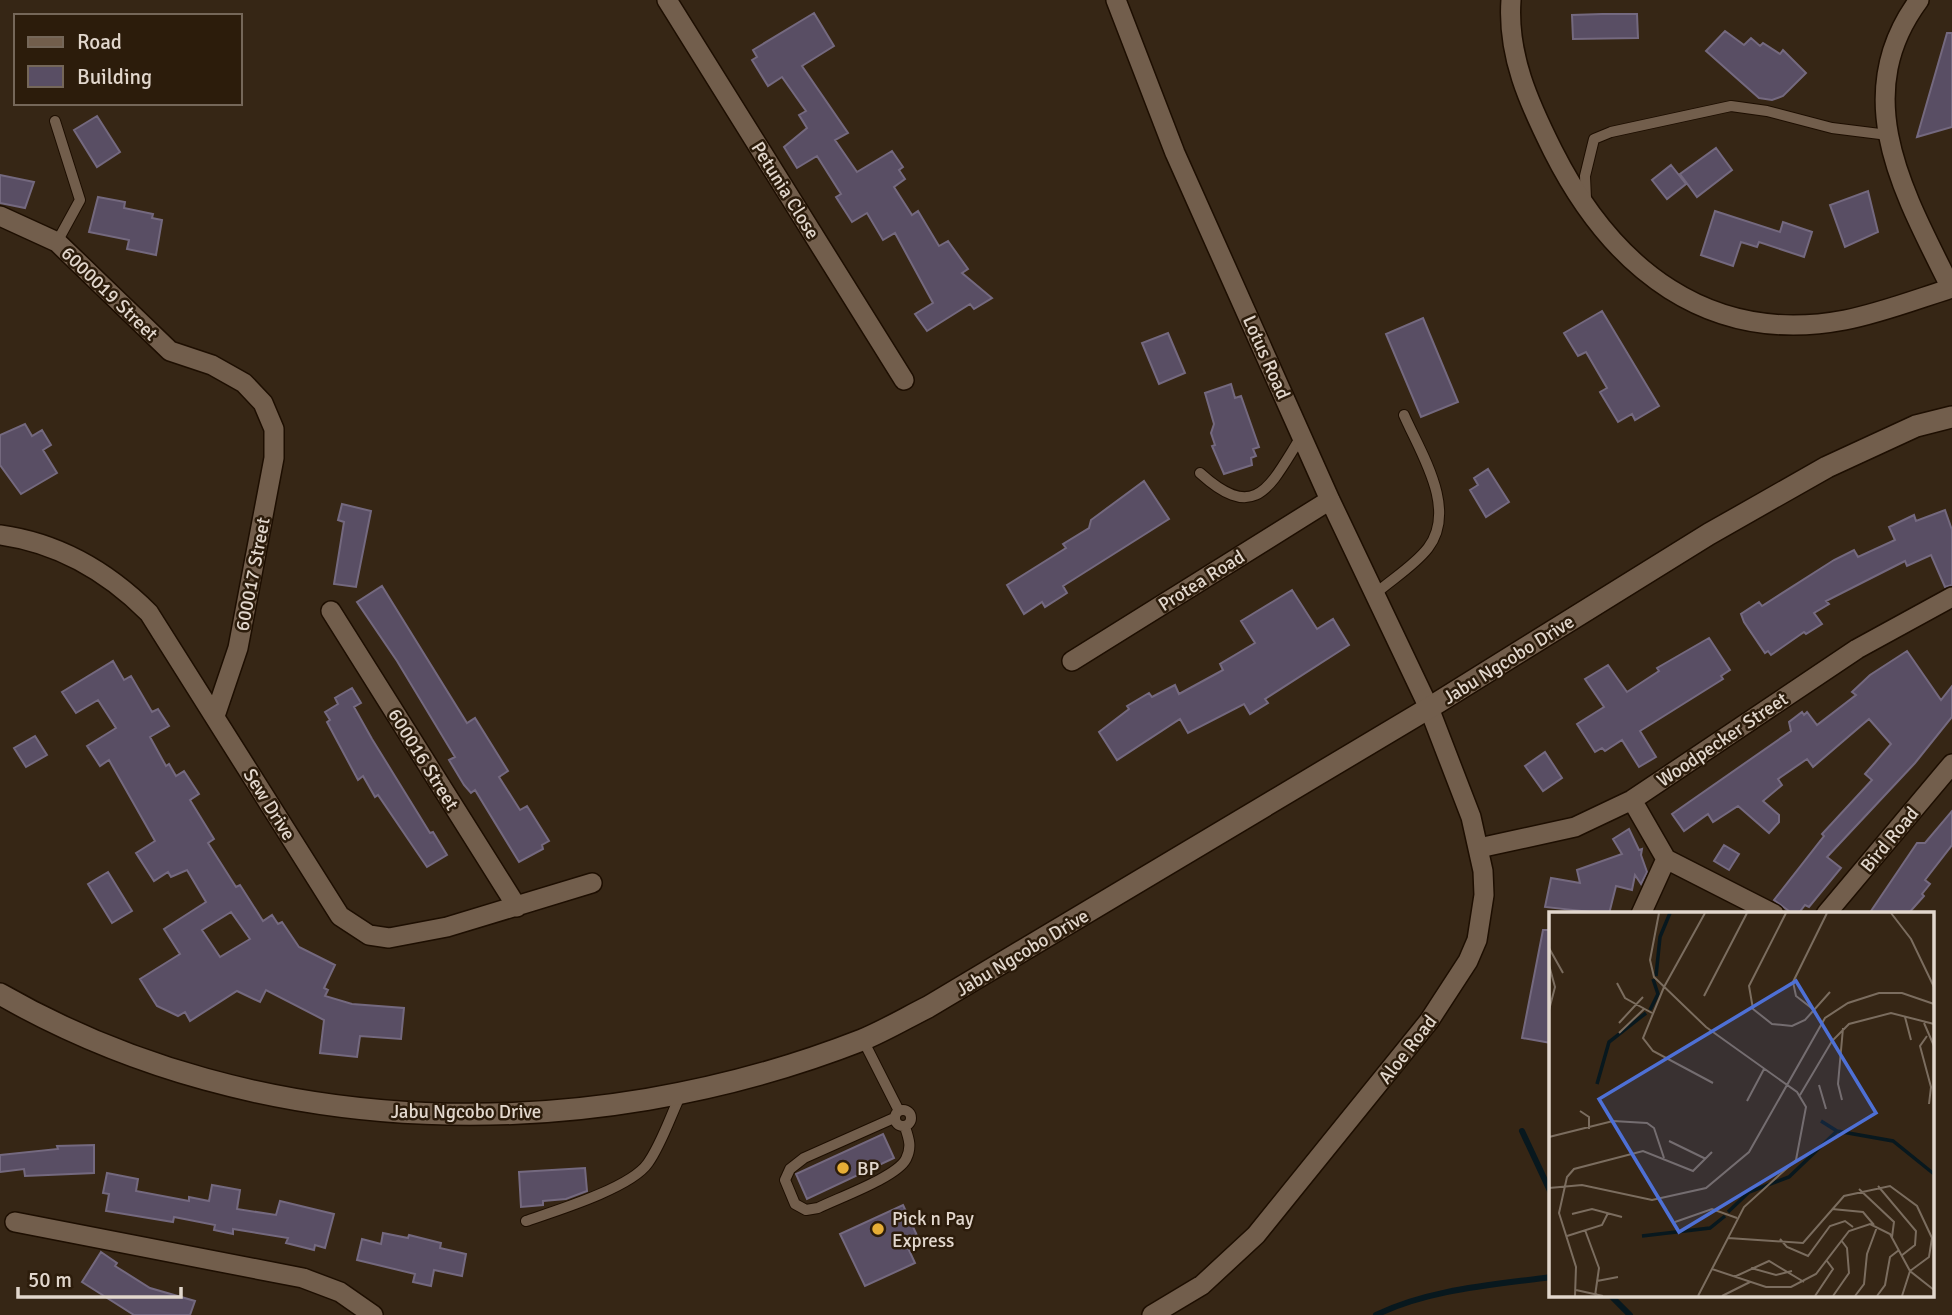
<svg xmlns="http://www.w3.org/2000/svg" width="1952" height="1315" font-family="Signika,sans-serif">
	<rect width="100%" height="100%" fill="#362615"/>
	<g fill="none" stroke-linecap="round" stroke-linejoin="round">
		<path stroke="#08181e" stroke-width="6" d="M 1522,1131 L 1551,1193
			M 1611,1296 L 1630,1315
			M 1376,1315 C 1429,1289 1493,1285 1551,1277"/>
	</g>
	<path fill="#594e64" stroke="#74697f" stroke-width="2" fill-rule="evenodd" d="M 814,13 L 834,46 L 802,66 L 848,133 L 835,140 L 857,172 L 892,151 L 903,167 L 899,170 L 905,179 L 894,187 L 912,215 L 918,211 L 939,246 L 948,241 L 968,269 L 962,273 L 992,298 L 974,309 L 970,304 L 927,331 L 915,314 L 933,303 L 895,233 L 883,240 L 867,213 L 852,222 L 836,197 L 841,194 L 817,156 L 797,168 L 784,147 L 807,128 L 799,115 L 806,111 L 782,77 L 768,86 L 752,60 L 757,57 L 753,50 Z
		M 1602,14 L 1637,14 L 1638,38 L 1573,39 L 1572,15 Z
		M 1725,31 L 1744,45 L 1751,38 L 1760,46 L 1763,43 L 1780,54 L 1783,50 L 1806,73 L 1783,96 L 1772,100 L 1759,98 L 1706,51 Z
		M 1947,33 L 1952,33 L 1952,127 L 1917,137 Z
		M 97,116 L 120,152 L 97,167 L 74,130 Z
		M 1716,148 L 1732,170 L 1697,197 L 1680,174 Z
		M 1671,165 L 1686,184 L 1667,199 L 1652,180 Z
		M 0,175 L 34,182 L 25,208 L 0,203 Z
		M 1868,191 L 1878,232 L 1845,247 L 1830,205 Z
		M 98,197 L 125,202 L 124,208 L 153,214 L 152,218 L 162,220 L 156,255 L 127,249 L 129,240 L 89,232 Z
		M 1715,211 L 1780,232 L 1783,222 L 1812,232 L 1804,257 L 1759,242 L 1757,247 L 1741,242 L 1733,266 L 1701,255 Z
		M 1602,311 L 1659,406 L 1635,420 L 1632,414 L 1618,422 L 1600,392 L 1607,388 L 1586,352 L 1578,356 L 1564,333 Z
		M 1423,318 L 1458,402 L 1421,417 L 1386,334 Z
		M 1168,333 L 1185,373 L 1159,384 L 1142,343 Z
		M 1231,384 L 1235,398 L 1241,396 L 1259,447 L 1253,449 L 1256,456 L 1251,458 L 1252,465 L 1224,474 L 1212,446 L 1215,445 L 1211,433 L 1214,424 L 1205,393 Z
		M 25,424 L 32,436 L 42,430 L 51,445 L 43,450 L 57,473 L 21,494 L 0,465 L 0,435 Z
		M 1488,469 L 1509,502 L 1486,517 L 1470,490 L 1478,485 L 1474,478 Z
		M 1144,481 L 1169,519 L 1063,586 L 1067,593 L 1045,607 L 1042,602 L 1024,614 L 1007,585 L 1066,548 L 1063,544 L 1089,528 L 1091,520 Z
		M 342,504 L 371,511 L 356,587 L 334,584 L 344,522 L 338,520 Z
		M 1945,510 L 1952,530 L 1952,585 L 1945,587 L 1931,555 L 1907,566 L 1905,561 L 1826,601 L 1829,604 L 1814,613 L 1822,624 L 1806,634 L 1804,632 L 1771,655 L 1768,651 L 1765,653 L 1744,622 L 1741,614 L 1759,602 L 1762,606 L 1834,560 L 1854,550 L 1858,557 L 1895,540 L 1889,527 L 1914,515 L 1916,521 Z
		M 382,586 L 467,723 L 475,718 L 508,771 L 499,777 L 520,810 L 527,806 L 549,841 L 542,845 L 543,849 L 519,862 L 475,790 L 471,793 L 464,785 L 449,760 L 455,757 L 397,661 L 357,602 Z
		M 1292,590 L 1317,629 L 1333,619 L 1349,645 L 1265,699 L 1268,703 L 1250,714 L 1244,704 L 1188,733 L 1180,719 L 1117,760 L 1099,732 L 1129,709 L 1127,706 L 1149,693 L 1152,697 L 1175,685 L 1179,694 L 1223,670 L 1220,664 L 1255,643 L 1241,621 Z
		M 1709,638 L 1730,670 L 1721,676 L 1723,679 L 1640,731 L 1656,757 L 1639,767 L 1622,740 L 1605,751 L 1602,748 L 1595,752 L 1577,724 L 1604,707 L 1585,679 L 1608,665 L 1627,692 L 1659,671 L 1657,668 Z
		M 1907,651 L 1941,700 L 1952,686 L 1952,717 L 1915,763 L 1827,857 L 1841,868 L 1809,907 L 1805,905 L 1798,914 L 1793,914 L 1774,900 L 1824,836 L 1822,834 L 1872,780 L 1865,774 L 1891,744 L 1869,719 L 1813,767 L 1807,759 L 1778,779 L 1782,785 L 1763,801 L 1779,815 L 1779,822 L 1769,833 L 1738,806 L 1713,822 L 1708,814 L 1684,831 L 1672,814 L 1791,731 L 1789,722 L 1802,712 L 1804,715 L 1807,712 L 1817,725 L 1856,695 L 1852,692 L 1870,675 Z
		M 113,661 L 124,680 L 131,676 L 152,712 L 158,709 L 169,726 L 150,737 L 166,766 L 169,764 L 176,776 L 184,771 L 199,794 L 190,800 L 214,839 L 208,843 L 236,887 L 240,885 L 263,921 L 272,915 L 278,924 L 282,922 L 299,947 L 335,965 L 324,988 L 328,990 L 325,996 L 352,1004 L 404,1008 L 401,1039 L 360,1036 L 357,1057 L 320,1053 L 324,1020 L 266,990 L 260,1002 L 237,991 L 190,1021 L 185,1012 L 178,1016 L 157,1006 L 140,979 L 180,954 L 164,929 L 206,902 L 187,870 L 171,877 L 168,872 L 154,881 L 136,853 L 155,841 L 109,760 L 100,766 L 87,746 L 116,728 L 98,700 L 76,713 L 62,692 ZM 231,912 L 250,939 L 220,957 L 202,930 Z
		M 352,688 L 361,703 L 354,707 L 372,739 L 430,833 L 433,832 L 447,855 L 427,867 L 378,795 L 375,797 L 363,776 L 358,780 L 327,722 L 330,720 L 325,712 L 338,704 L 335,698 Z
		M 35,736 L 47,755 L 26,767 L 14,748 Z
		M 1545,752 L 1562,778 L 1543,791 L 1525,766 Z
		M 1952,811 L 1952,845 L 1925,880 L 1930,884 L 1922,894 L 1924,896 L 1908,914 L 1869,914 L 1917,843 L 1925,843 Z
		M 1629,829 L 1639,850 L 1642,849 L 1641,855 L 1647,872 L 1641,884 L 1635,875 L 1632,890 L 1616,886 L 1609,914 L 1545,907 L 1551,878 L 1580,883 L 1577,870 L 1622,854 L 1613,839 Z
		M 1724,845 L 1739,854 L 1729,870 L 1714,861 Z
		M 108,872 L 132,911 L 112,923 L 88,884 Z
		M 1543,930 L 1551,930 L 1551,1043 L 1522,1038 Z
		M 883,1134 L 894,1158 L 807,1199 L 796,1174 Z
		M 94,1145 L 94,1173 L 25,1176 L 24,1169 L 0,1172 L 0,1155 L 58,1149 L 57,1146 Z
		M 585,1168 L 587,1191 L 566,1199 L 543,1201 L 543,1205 L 521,1207 L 519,1172 Z
		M 107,1173 L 138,1179 L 136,1191 L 189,1201 L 189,1197 L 209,1201 L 212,1185 L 240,1190 L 237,1209 L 276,1215 L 280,1201 L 334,1214 L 325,1248 L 315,1245 L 314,1250 L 286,1243 L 288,1238 L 233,1229 L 233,1234 L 214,1230 L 215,1225 L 174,1217 L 173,1222 L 106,1211 L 109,1194 L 103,1193 Z
		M 903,1205 L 920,1242 L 908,1248 L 915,1263 L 865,1286 L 840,1234 Z
		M 383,1233 L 408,1238 L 409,1235 L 441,1243 L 440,1248 L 466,1254 L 462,1276 L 434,1270 L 431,1286 L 413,1282 L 415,1274 L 357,1260 L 362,1239 L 381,1244 Z
		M 101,1252 L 117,1263 L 115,1266 L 150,1288 L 195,1301 L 190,1315 L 134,1315 L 82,1282 Z"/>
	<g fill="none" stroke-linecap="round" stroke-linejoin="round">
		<g stroke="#1d0e01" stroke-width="12">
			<path id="service" d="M 55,121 L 80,200 L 57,242
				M 1586,199 L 1585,176 L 1594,139 L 1611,132 L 1731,106 L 1767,111 L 1832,128 L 1888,135
				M 1200,473 C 1256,524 1270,486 1301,437
				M 1375,594 C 1392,579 1414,566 1428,548 C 1458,509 1420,452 1404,415
				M 863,1040 L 899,1111
				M895 1118a8 8 0 1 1 16 0a8 8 0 1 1-16 0Z
				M 894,1118 L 804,1158 L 790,1169 L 785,1180 L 795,1204 L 806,1210 L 818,1208 C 838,1198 897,1177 906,1159 C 912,1147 909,1139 905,1127
				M 526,1221 C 555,1211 631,1188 648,1163 C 662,1143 670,1117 681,1094"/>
		</g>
		<g stroke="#1d0e01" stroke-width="22">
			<path id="minor" d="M 667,0 L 904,380
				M 1116,0 L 1175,153 L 1330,500 L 1429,708 L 1471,817 L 1483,871 L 1484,895 L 1477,940 L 1468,961 L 1429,1021 L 1256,1235 L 1202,1285 L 1152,1315
				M 1511,0 C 1507,55 1529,103 1553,151 C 1612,268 1708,346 1845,320 C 1881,313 1917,299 1952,288
				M 1919,0 C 1847,97 1905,195 1951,288
				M 0,216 L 57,242 L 170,351 L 212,365 L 244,383 L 263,403 L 274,429 L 274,458 L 238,648 L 215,716
				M 0,535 C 58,543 108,572 149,613 L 340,916 L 369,935 L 389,938 L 447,927 L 592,883
				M 331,611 L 517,907
				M 1072,661 L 1330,500
				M 1632,800 L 1666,859 L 1774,914
				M 1479,848 L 1575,827 L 1632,800 L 1857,649 L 1952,597
				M 1641,914 L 1666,859
				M 1826,914 L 1952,764
				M 15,1222 L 303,1278 L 340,1292 L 373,1315"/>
		</g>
		<g stroke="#1d0e01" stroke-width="24">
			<path id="secondary" d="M 0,994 C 260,1143 586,1148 862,1040 C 884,1031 906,1018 928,1007 L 1429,708 L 1709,534 L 1827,467 L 1916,426 L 1952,417"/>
		</g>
		<use href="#service" stroke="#725e4c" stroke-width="10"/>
		<use href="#minor" stroke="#725e4c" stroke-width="19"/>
		<use href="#secondary" stroke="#725e4c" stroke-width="21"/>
	</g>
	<g fill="#e6ad36" stroke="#2c1c0b" stroke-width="2.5">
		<circle cx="843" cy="1168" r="7"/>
		<circle cx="878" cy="1229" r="7"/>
	</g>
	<g text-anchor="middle" stroke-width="5" stroke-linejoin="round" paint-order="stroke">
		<g font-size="19" fill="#e2d7cd" stroke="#2c1c0b">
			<text transform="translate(786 190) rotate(58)" y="7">Petunia Close</text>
			<text transform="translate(110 293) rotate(44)" y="7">6000019 Street</text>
			<text transform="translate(1267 357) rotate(66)" y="7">Lotus Road</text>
			<text transform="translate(252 574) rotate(-79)" y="7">600017 Street</text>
			<text transform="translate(1201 580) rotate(-32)" y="7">Protea Road</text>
			<text transform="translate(1508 659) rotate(-32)" y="7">Jabu Ngcobo Drive</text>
			<text transform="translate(1722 739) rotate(-34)" y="7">Woodpecker Street</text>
			<text transform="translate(424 759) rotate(58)" y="7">600016 Street</text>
			<text transform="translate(270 804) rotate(58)" y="7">Sew Drive</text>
			<text transform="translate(1889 839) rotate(-50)" y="7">Bird Road</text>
			<text transform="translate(1022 952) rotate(-31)" y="7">Jabu Ngcobo Drive</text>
			<text transform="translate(1407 1049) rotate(-52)" y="7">Aloe Road</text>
			<text x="466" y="1118">Jabu Ngcobo Drive</text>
		</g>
		<g font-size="19" fill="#e2d7cd" stroke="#2c1c0b" text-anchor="start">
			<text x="857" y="1175">BP</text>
			<text x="892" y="1225">Pick n Pay<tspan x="892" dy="22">Express</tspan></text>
		</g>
	</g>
	<g transform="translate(1549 912)">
		<rect width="385" height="385" fill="#362615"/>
		<path fill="none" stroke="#08181e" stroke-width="3.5" d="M 107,64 L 111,25 L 121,1M 101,98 L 109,82 L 104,67M 48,172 L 60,130 L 97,101M 272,209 L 288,219 L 344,229 L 385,262M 179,300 L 200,280 L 240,265 L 288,219M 93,324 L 161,316 L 176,304"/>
		<path fill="none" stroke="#7b6d5f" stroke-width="2" d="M 110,1 L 101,48 L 105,65 L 157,115 L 248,180 L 257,195 L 247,248 L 195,295 L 149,384M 156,1 L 115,75 L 94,126 L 104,139 L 164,171M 237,1 L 200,74 L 204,97 L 223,112 L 243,114 L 256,108 L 281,80M 342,1 L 362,27 L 385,75M 0,36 L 14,61M 0,53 L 6,75 L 0,98M 68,71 L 76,86 L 103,101M 155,84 L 198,1M 265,98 L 247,84 L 244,70 L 278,1M 356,105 L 362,128M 70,111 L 94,85M 375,111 L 385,134M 70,121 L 95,97M 378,124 L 371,134 L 382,175 L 380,192M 270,173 L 277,197M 251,183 L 283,129 L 300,112 L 342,101 L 385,112M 293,188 L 289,172 L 294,116M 198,189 L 215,157M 31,199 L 40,205 L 40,217M 0,225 L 64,209 L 98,211 L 105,216 L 115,246M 120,229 L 157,247M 329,274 L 367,319 L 366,333 L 352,344M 0,276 L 33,273 L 103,288 L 157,276 L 200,240 L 276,106 L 299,91 L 330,81 L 353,81 L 385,92M 310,277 L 345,310 L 343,325M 283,297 L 314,300 L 325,313M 23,302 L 43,297 L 73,305M 126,310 L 163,297 L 188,306M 36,318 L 50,356 L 46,384M 18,324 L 53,313 L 59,301M 179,326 L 254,331 L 295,284 L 341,274 L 368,294 L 383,326 L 380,345 L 361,359 L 353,384M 231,327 L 238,335 L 259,344 L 281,314 L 296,309 L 304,315M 202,356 L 227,363 L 243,359M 163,357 L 217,375 L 242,375 L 267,362 L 300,319 L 321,312 L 341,322 L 361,359 L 385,378M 185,365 L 220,349 L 255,370M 48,369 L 69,365M 27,378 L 54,384M 26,384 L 27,355 L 10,301 L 18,265 L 25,257 L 94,239 L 144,259 L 163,240M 173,384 L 201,370M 266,384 L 284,357 L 278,349M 284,384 L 300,361 L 298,336 L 292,328M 306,384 L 315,372 L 318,342 L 328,315M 328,384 L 336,373 L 341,345 L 350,338"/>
		<path fill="#4e70d5" fill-opacity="0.15" stroke="#4e70d5" stroke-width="3.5" d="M 247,69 L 327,201 L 130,320 L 50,187 Z"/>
		<rect width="385" height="385" fill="none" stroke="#e2d7cd" stroke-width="3.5"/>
	</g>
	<rect x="14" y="14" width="228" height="91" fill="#2c1c0b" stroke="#756759" stroke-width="2"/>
	<rect x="28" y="37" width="35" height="10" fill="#725e4c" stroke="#756759" stroke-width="2"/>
	<text x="77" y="49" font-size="21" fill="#e2d7cd">Road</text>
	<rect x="28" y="66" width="35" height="21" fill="#594e64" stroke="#756759" stroke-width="2"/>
	<text x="77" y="84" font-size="21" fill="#e2d7cd">Building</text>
	<path d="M18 1287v10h163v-10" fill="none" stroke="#e2d7cd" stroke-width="3.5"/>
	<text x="28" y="1287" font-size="21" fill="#e2d7cd" stroke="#2c1c0b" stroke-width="5" paint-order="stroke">50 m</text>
</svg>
